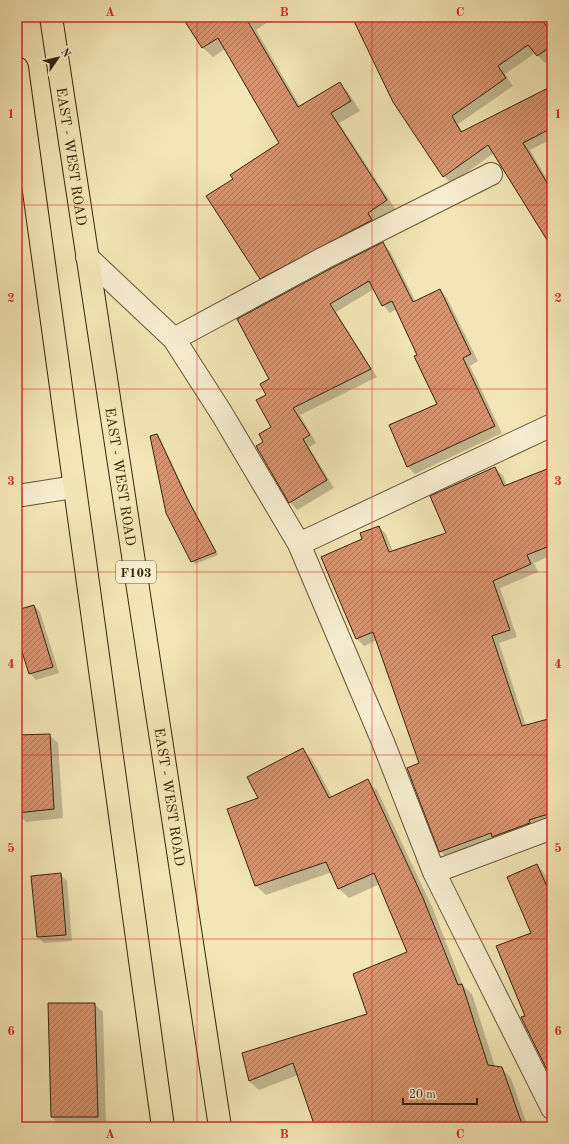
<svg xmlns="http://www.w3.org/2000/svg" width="569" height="1144" font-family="'Old Standard TT',serif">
	<defs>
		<pattern id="building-hatch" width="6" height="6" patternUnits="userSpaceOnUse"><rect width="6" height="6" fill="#d8936f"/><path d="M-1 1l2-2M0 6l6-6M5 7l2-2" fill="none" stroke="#b07859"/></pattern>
	</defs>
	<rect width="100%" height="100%" fill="#f3e5b5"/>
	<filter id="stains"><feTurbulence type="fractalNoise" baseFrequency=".005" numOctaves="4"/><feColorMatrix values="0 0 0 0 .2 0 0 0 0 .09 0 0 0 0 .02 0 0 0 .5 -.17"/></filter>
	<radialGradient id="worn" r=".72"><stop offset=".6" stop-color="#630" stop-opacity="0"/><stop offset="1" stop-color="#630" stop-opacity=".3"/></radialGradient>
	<path fill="#0003" d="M 183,17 L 275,17 L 256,30 L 300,106 L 340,83 L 349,93 L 360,111 L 339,123 L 396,210 L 270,288 L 260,278 L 234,180 L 280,143 L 225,49 L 213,57 L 203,48 Z
		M 353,17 L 541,17 L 552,33 L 552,58 L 545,63 L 535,53 L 505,74 L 513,86 L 458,124 L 463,132 L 552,87 L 552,139 L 530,150 L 552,188 L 552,246 L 494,153 L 451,184 L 444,176 Z
		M 383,244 L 390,251 L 416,302 L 440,290 L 447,298 L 478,361 L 470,366 L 502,433 L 415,474 L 408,467 L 390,426 L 438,404 L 419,355 L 397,309 L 390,313 L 383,305 L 374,289 L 336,312 L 377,377 L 300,415 L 316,443 L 309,447 L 334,488 L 297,510 L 290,502 L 265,442 L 272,427 L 268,395 L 270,380 L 238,320 Z
		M 552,336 L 552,349 L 547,338 Z
		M 552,354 L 552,365 L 548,356 Z
		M 17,364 L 20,375 L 17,376 Z
		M 157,435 L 160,438 L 190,502 L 218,555 L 195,564 L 192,561 Z
		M 495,468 L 503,476 L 507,486 L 547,470 L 552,475 L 552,555 L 534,563 L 538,572 L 500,588 L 517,637 L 499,643 L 526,726 L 552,718 L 552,823 L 448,859 L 440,851 L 420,764 L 377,640 L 364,646 L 357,639 L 363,540 L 379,527 L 386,534 L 393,552 L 448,534 Z
		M 34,606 L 40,612 L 59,673 L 36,680 L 30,673 L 17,632 L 17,611 Z
		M 49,735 L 58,743 L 63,818 L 26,822 L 17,813 L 17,736 Z
		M 302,749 L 312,759 L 332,797 L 367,781 L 377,790 L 433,909 L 463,986 L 472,994 L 495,1067 L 501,1068 L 511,1078 L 528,1127 L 315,1127 L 298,1075 L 259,1090 L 249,1081 L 369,1014 L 408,952 L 380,884 L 349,898 L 339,889 L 332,872 L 266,895 L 256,886 L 260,799 Z
		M 537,865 L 545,874 L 552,889 L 552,1071 L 526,1016 Z
		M 60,874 L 67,881 L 72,941 L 44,943 L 38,937 Z
		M 94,1004 L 103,1012 L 106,1125 L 60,1126 L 52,1117 Z"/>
	<path fill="url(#building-hatch)" stroke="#37240a" d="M 182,17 L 251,17 L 247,20 L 298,107 L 340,82 L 351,101 L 331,113 L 387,200 L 368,213 L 372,220 L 260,279 L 206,196 L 233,179 L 230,175 L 279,143 L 218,38 L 202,48 Z
		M 352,17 L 540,17 L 552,34 L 552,46 L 537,56 L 528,45 L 498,66 L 506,78 L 452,116 L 461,132 L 552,86 L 552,128 L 523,143 L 552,191 L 552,248 L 488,145 L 443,177 L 393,102 Z
		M 383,242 L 413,302 L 440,289 L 471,354 L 463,358 L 495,426 L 407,467 L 389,425 L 437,404 L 414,356 L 417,355 L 392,301 L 382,306 L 369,281 L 330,304 L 371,369 L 293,408 L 310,435 L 303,439 L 327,480 L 289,503 L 256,446 L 263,442 L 259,434 L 271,427 L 256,400 L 266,395 L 260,384 L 269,379 L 237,319 L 330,269 Z
		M 157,434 L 187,498 L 216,552 L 191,562 L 166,513 L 150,436 Z
		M 495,467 L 504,486 L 547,469 L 552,481 L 552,545 L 527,555 L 531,564 L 493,581 L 510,630 L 492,636 L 522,726 L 552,718 L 552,813 L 529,820 L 530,823 L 500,834 L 492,837 L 491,833 L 439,852 L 407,768 L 419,763 L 373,632 L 356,639 L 321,557 L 362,539 L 360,533 L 379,526 L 389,552 L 446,533 L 430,496 Z
		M 34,605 L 53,667 L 29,674 L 17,636 L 17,610 Z
		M 50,734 L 54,809 L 17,813 L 17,735 Z
		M 303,748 L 329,798 L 368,779 L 423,898 L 458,985 L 462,984 L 488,1065 L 502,1067 L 523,1127 L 315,1127 L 293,1063 L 249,1081 L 242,1053 L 367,1014 L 353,974 L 407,952 L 374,873 L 338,889 L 326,862 L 255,886 L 227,809 L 258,798 L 247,777 Z
		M 537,864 L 552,898 L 552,1080 L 521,1017 L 525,1016 L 496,946 L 531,933 L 507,877 Z
		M 61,873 L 66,935 L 37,937 L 31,876 Z
		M 48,1003 L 95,1003 L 98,1117 L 51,1117 Z"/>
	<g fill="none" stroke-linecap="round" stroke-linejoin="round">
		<g stroke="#665435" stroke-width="24">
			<path id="minor" d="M 87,257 L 174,339 L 222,414 L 299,544 L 383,742 L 434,872 L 552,1108
				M 174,339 L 324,258 L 491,174
				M 17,496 L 74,487
				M 299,544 L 552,425
				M 434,872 L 552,828"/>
		</g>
		<g stroke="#37240a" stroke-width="24">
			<g id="primary">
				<path id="s1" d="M 51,17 C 106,387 165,757 220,1127"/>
				<path d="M 17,68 L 163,1127"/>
			</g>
		</g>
		<use href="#minor" stroke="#f7eecf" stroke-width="22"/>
		<use href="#primary" stroke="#f3e5b5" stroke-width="22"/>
	</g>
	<path fill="none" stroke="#d62828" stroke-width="1" stroke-opacity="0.55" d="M 197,17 L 197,1127M 372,17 L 372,1127M 17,205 L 552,205M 17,389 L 552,389M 17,572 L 552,572M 17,755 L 552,755M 17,939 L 552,939"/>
	<g text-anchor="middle" stroke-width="3" stroke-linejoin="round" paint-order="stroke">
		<rect fill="#f7eecf" stroke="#716145" stroke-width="1" x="116" y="561" width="40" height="22" rx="3"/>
		<g font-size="13" font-weight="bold" fill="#37240a">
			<text x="136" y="577">F103</text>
		</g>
		<g font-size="14" fill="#37240a" stroke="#f7eecf">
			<text dy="5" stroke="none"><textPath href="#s1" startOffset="141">EAST - WEST ROAD</textPath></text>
			<text dy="5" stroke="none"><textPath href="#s1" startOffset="465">EAST - WEST ROAD</textPath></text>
			<text dy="5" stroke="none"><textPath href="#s1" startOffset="789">EAST - WEST ROAD</textPath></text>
		</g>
	</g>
	<rect width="569" height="1144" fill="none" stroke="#f3e5b5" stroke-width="44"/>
	<g transform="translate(58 58) rotate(56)" stroke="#f7eecf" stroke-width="3" paint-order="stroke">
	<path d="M0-3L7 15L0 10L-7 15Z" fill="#37240a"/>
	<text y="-6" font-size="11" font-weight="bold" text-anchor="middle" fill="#37240a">N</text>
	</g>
	<path d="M403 1098v6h74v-6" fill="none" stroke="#37240a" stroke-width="2"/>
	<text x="409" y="1098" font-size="12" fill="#37240a" stroke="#f7eecf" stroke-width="3" paint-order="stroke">20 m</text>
	<rect x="22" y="22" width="525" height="1100" fill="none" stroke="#d62828" stroke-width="1.5"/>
	<g font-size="13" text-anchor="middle" font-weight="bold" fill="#d62828">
		<text x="110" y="16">A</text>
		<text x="284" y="16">B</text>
		<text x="460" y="16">C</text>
		<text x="11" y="118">1</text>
		<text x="558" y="118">1</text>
		<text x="11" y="302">2</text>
		<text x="558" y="302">2</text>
		<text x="11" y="485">3</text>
		<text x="558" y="485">3</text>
		<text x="11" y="668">4</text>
		<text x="558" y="668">4</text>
		<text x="11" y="852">5</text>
		<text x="558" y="852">5</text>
		<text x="11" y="1035">6</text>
		<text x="558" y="1035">6</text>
		<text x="110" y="1138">A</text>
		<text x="284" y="1138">B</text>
		<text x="460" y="1138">C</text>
	</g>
	<rect width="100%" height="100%" filter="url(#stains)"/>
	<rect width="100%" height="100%" fill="url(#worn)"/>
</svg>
